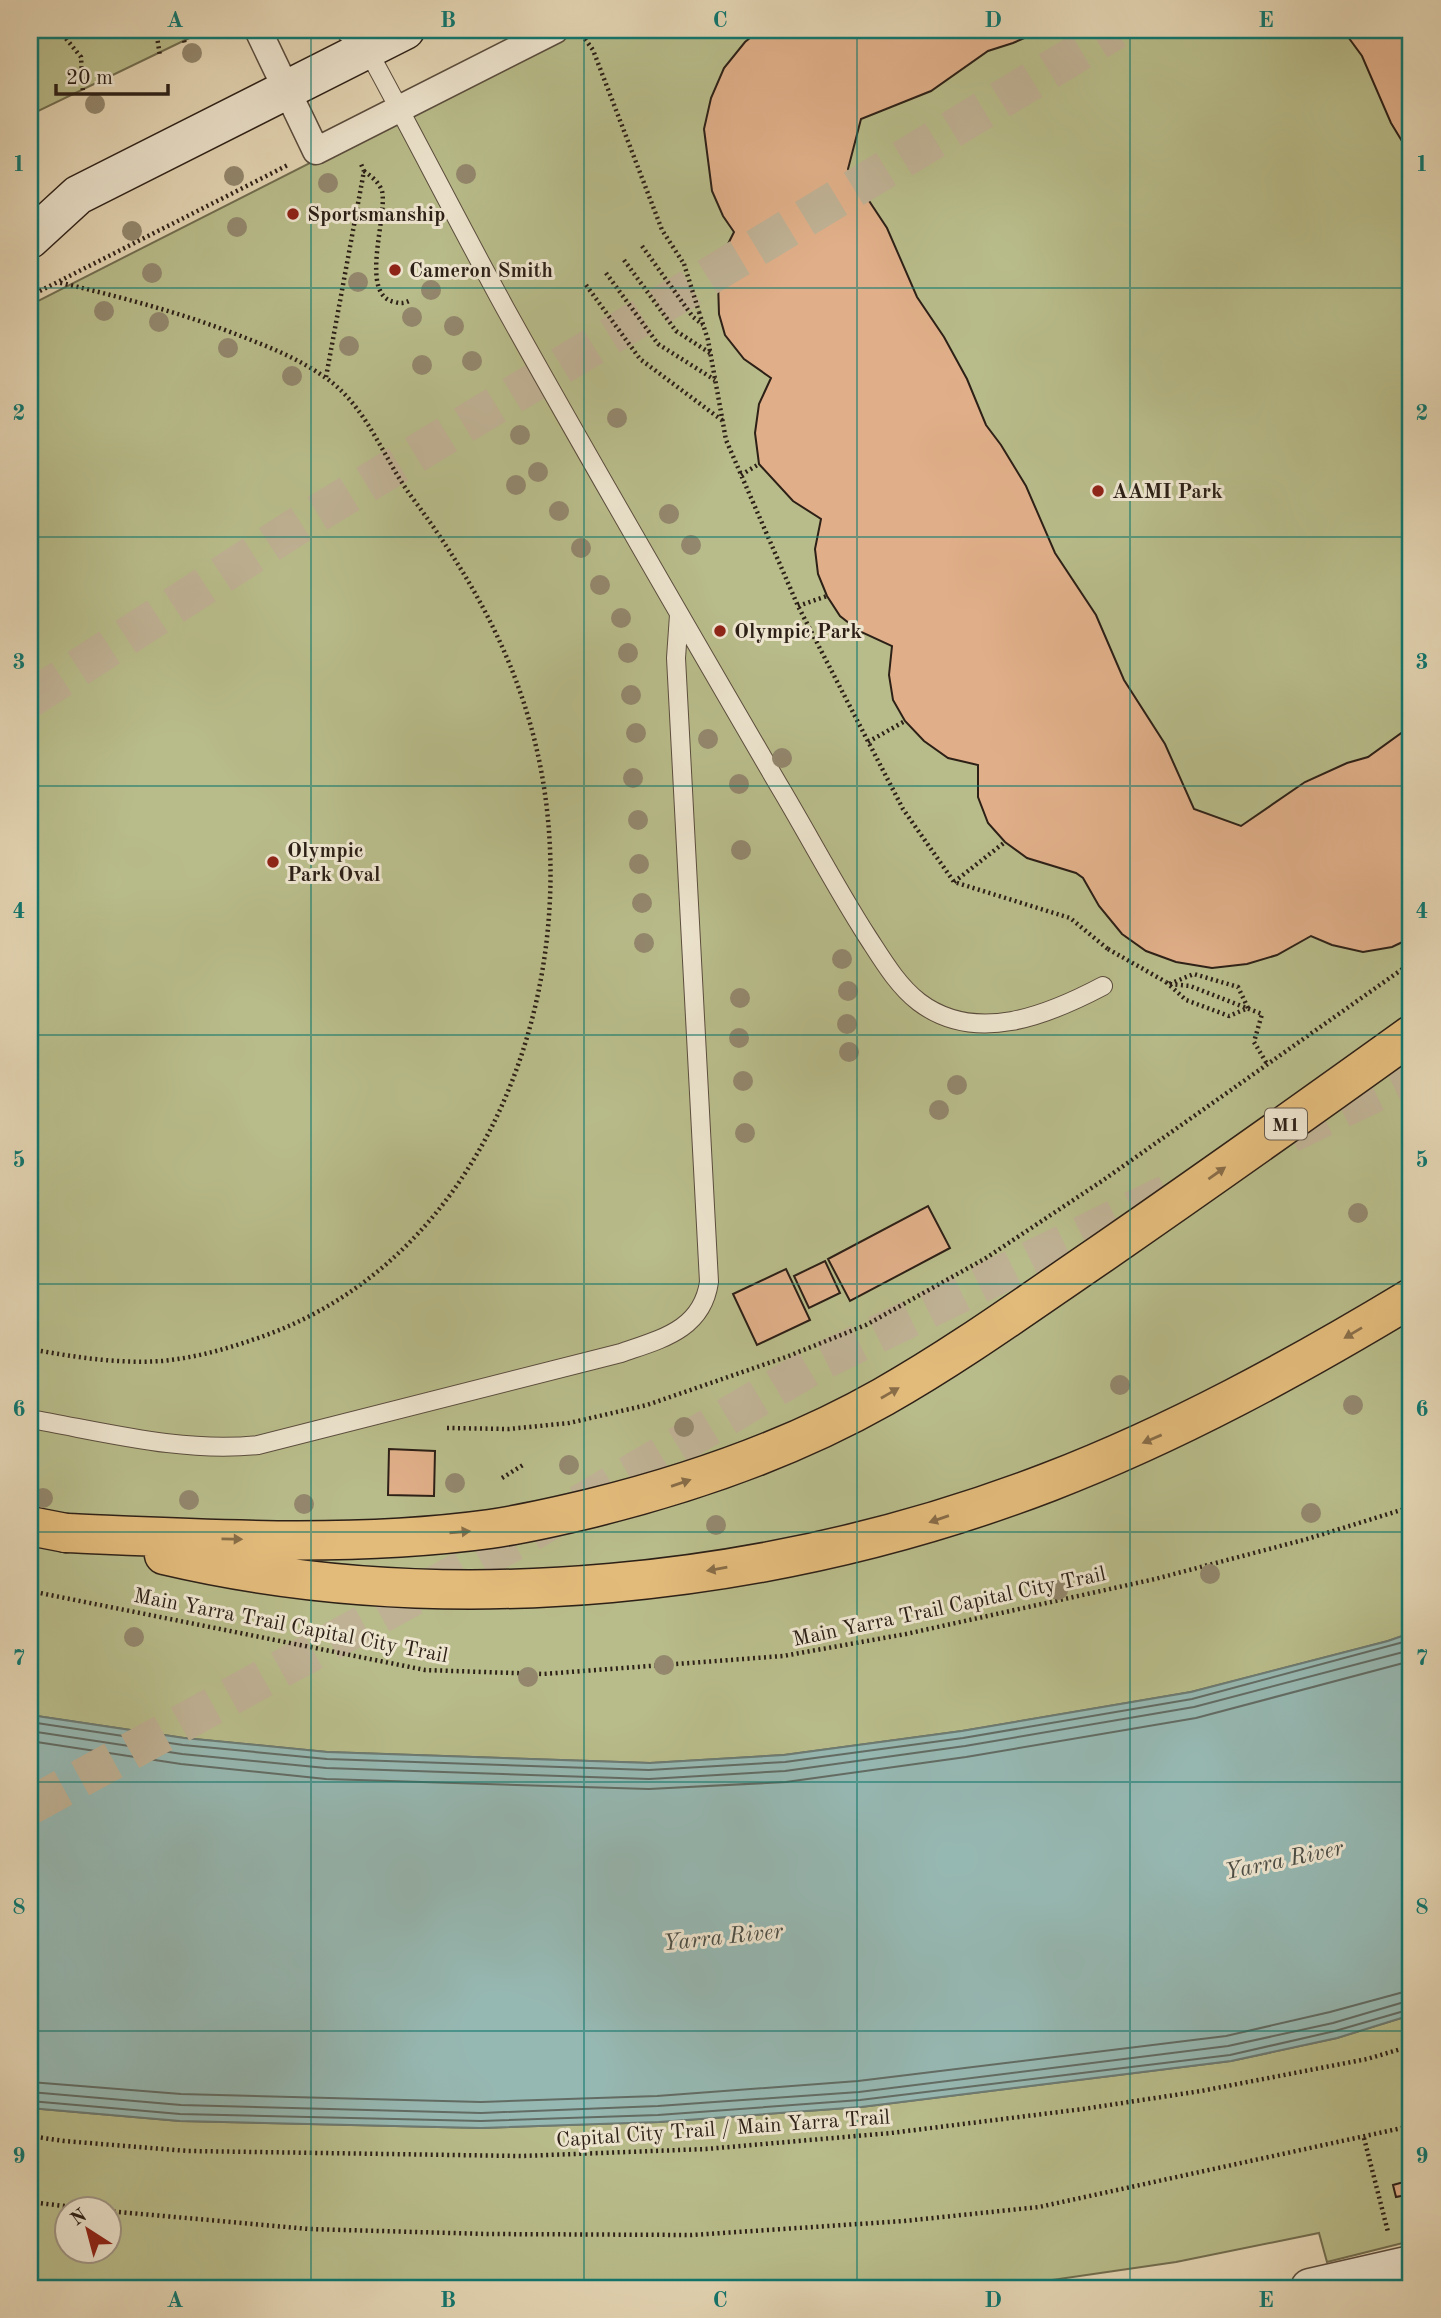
<svg xmlns="http://www.w3.org/2000/svg" width="1441" height="2318" font-family="'Old Standard TT',serif">
	<rect width="100%" height="100%" fill="#e4d5b3"/>
	<filter id="stains"><feTurbulence type="fractalNoise" baseFrequency=".00286" numOctaves="4"/><feColorMatrix values="0 0 0 0 .2 0 0 0 0 .09 0 0 0 0 .02 0 0 0 .5 -.17"/></filter>
	<radialGradient id="worn" r=".72"><stop offset=".6" stop-color="#630" stop-opacity="0"/><stop offset="1" stop-color="#630" stop-opacity=".3"/></radialGradient>
	<path fill="#b8bc8a" stroke="#726e50" stroke-width="2" fill-rule="evenodd" d="M 30,30 L 206,30 L 30,115 Z
		M 572,30 L 1411,30 L 1411,1633 L 1388,1641 L 1191,1692 L 962,1731 L 784,1755 L 650,1763 L 327,1752 L 184,1738 L 30,1715 L 30,305 Z
		M 1411,2015 L 1411,2241 L 1327,2262 L 1319,2233 L 1176,2262 L 997,2288 L 59,2288 L 30,2285 L 30,2108 L 180,2121 L 481,2128 L 659,2122 L 861,2107 L 1231,2061 L 1337,2038 ZM 66,2210 L 108,2210 L 108,2252 L 66,2252 Z"/>
	<path fill="#96b8b2" stroke="#6c7b74" stroke-width="2" d="M 1411,1633 L 1411,2015 L 1337,2038 L 1231,2061 L 861,2107 L 659,2122 L 481,2128 L 180,2121 L 30,2108 L 30,1715 L 184,1738 L 327,1752 L 650,1763 L 784,1755 L 962,1731 L 1191,1692 L 1388,1641 Z"/>
	<g fill="none" stroke-linecap="round" stroke-linejoin="round">
		<path stroke="#626c64" stroke-width="2" d="M 30,1722 L 183,1745 L 327,1759 L 649,1770 L 785,1762 L 963,1738 L 1192,1699 L 1411,1640
			M 30,1731 L 182,1754 L 326,1768 L 649,1779 L 785,1771 L 965,1746 L 1194,1707 L 1411,1650
			M 30,1741 L 181,1764 L 326,1779 L 649,1789 L 786,1782 L 966,1757 L 1196,1718 L 1411,1661
			M 30,2082 L 181,2094 L 481,2102 L 657,2096 L 858,2081 L 1226,2036 L 1330,2012 L 1411,1990
			M 30,2092 L 181,2105 L 481,2113 L 658,2106 L 859,2092 L 1228,2046 L 1333,2023 L 1411,2000
			M 30,2101 L 180,2114 L 481,2121 L 658,2115 L 860,2100 L 1230,2055 L 1335,2031 L 1411,2009"/>
	</g>
	<path fill="#e0af89" stroke="#2d2017" stroke-width="2" d="M 760,30 L 1043,30 L 1013,43 L 988,51 L 931,91 L 861,119 L 848,169 L 887,228 L 917,297 L 944,337 L 967,379 L 986,425 L 1001,445 L 1026,486 L 1055,553 L 1096,615 L 1124,680 L 1165,744 L 1194,809 L 1241,826 L 1305,782 L 1347,763 L 1368,757 L 1411,726 L 1411,938 L 1392,947 L 1363,952 L 1332,945 L 1311,936 L 1277,955 L 1247,964 L 1212,968 L 1176,962 L 1146,951 L 1122,934 L 1099,906 L 1083,878 L 1076,873 L 1027,858 L 1005,842 L 988,823 L 978,797 L 978,765 L 948,758 L 924,741 L 905,721 L 893,700 L 889,675 L 892,646 L 859,631 L 840,616 L 827,596 L 818,574 L 815,549 L 821,519 L 793,501 L 759,464 L 755,433 L 759,404 L 771,378 L 744,359 L 725,335 L 719,314 L 718,282 L 721,258 L 734,232 L 723,216 L 712,191 L 704,129 L 711,98 L 724,68 L 745,42 Z
		M 1343,30 L 1411,30 L 1411,156 L 1391,123 L 1362,56 Z
		M 928,1206 L 950,1248 L 850,1301 L 828,1259 Z
		M 825,1261 L 840,1293 L 809,1308 L 794,1276 Z
		M 786,1269 L 810,1320 L 757,1345 L 733,1294 Z
		M 389,1449 L 435,1451 L 434,1496 L 388,1495 Z
		M 1411,2180 L 1411,2194 L 1396,2197 L 1393,2185 Z"/>
	<g fill="none" stroke-linecap="round" stroke-linejoin="round">
		<path stroke="#bfb194" stroke-width="38" stroke-dasharray="38 19" stroke-linecap="butt" d="M 30,699 L 308,519 L 1116,30
			M 1290,1134 L 1411,1076
			M 30,1806 L 530,1533 L 816,1364 L 1170,1192"/>
		<g stroke="#5b4d3e" stroke-width="20">
			<path id="service" d="M 343,30 L 367,49 C 414,135 458,222 505,308 C 594,468 686,626 778,784 C 808,834 835,886 867,936 C 882,959 897,985 919,1002 C 976,1045 1048,1015 1103,986
				M 30,1419 C 105,1432 182,1453 258,1445 L 621,1353 C 661,1339 702,1330 709,1282 L 676,658 L 679,615"/>
		</g>
		<g stroke="#5b4d3e" stroke-width="29">
			<path id="pedestrian" d="M 258,30 L 316,151 L 555,30"/>
		</g>
		<g stroke="#5b4d3e" stroke-width="41">
			<path id="tertiary" d="M 1310,2288 L 1411,2265"/>
		</g>
		<g stroke="#2d2017" stroke-width="41">
			<path id="secondary" d="M 30,239 L 78,195 L 405,30"/>
		</g>
		<g stroke="#2d2017" stroke-width="41">
			<path id="trunk" d="M 30,1526 L 66,1533"/>
		</g>
		<g stroke="#2d2017" stroke-width="41">
			<path id="motorway" d="M 66,1533 C 207,1539 350,1548 490,1529 C 524,1524 559,1516 592,1508 C 693,1483 793,1448 883,1397 C 959,1354 1029,1303 1101,1254 C 1205,1182 1308,1109 1411,1035
				M 164,1555 C 449,1622 776,1587 1049,1482 C 1176,1433 1295,1368 1411,1298"/>
		</g>
		<path stroke="#2d2017" stroke-width="4.5" stroke-dasharray="2 3.5" stroke-linecap="butt" d="M 59,30 L 81,57 L 83,94
			M 156,30 L 160,56
			M 181,30 L 185,44
			M 210,30 L 211,32
			M 585,39 L 593,50 L 662,230 L 684,264
			M 364,171 C 371,176 379,182 382,191 C 388,216 358,296 395,302 C 402,304 405,303 411,300
			M 642,246 L 693,317 L 703,325
			M 624,260 L 676,331 L 710,353
			M 606,273 L 658,344 L 715,380
			M 586,285 L 640,359 L 723,421
			M 30,296 L 288,165
			M 699,312 L 708,340 L 726,440 L 798,606 L 903,809 L 954,882 L 1070,918 L 1108,949
			M 326,377 L 364,171 L 361,164
			M 741,475 L 759,464
			M 798,606 L 827,596
			M 868,742 L 905,721
			M 954,882 L 1005,842
			M 1166,982 L 1186,1000 L 1229,1016 L 1248,1008 L 1238,987 L 1194,974 L 1169,984
			M 1170,984 L 1190,986 L 1262,1014 L 1254,1042 L 1267,1064
			M 30,1349 C 74,1357 117,1364 162,1361 C 193,1358 223,1350 252,1340 C 480,1266 580,1004 543,781 C 525,673 476,583 411,496 C 382,456 366,404 323,376 C 296,357 264,345 233,333 C 175,311 117,296 57,282
			M 447,1428 L 509,1429 L 569,1423 L 647,1405 L 786,1357 L 866,1325 L 986,1258 L 1102,1181 L 1411,963
			M 502,1478 L 523,1465
			M 30,1591 L 425,1670 L 543,1674 L 783,1656 L 906,1634 L 1155,1579 L 1307,1539 L 1411,1507
			M 30,2136 L 64,2141 L 188,2151 L 521,2156 L 706,2149 L 891,2133 L 1083,2109 L 1201,2091 L 1367,2059 L 1411,2046
			M 1364,2138 L 1388,2232
			M 30,2202 L 99,2210
			M 108,2211 L 309,2229 L 487,2234 L 692,2235 L 904,2221 L 1039,2207 L 1411,2126"/>
		<use href="#service" stroke="#ede4ce" stroke-width="18"/>
		<use href="#pedestrian" stroke="#ede4ce" stroke-width="26"/>
		<use href="#tertiary" stroke="#ede4ce" stroke-width="38"/>
		<use href="#secondary" stroke="#ede4ce" stroke-width="38"/>
		<use href="#trunk" stroke="#e2ba7a" stroke-width="38"/>
		<use href="#motorway" stroke="#e2ba7a" stroke-width="38"/>
		<path stroke="#2d2017" stroke-width="4.5" stroke-dasharray="2 3.5" stroke-linecap="butt" d="M 684,264 L 699,312
			M 1108,949 L 1166,982"/>
	</g>
	<g fill="#93876d">
		<circle cx="192" cy="53" r="10"/>
		<circle cx="95" cy="104" r="10"/>
		<circle cx="466" cy="174" r="10"/>
		<circle cx="234" cy="176" r="10"/>
		<circle cx="328" cy="183" r="10"/>
		<circle cx="237" cy="227" r="10"/>
		<circle cx="132" cy="231" r="10"/>
		<circle cx="152" cy="273" r="10"/>
		<circle cx="358" cy="282" r="10"/>
		<circle cx="431" cy="290" r="10"/>
		<circle cx="104" cy="311" r="10"/>
		<circle cx="412" cy="317" r="10"/>
		<circle cx="159" cy="322" r="10"/>
		<circle cx="454" cy="326" r="10"/>
		<circle cx="349" cy="346" r="10"/>
		<circle cx="228" cy="348" r="10"/>
		<circle cx="472" cy="361" r="10"/>
		<circle cx="422" cy="365" r="10"/>
		<circle cx="292" cy="376" r="10"/>
		<circle cx="617" cy="418" r="10"/>
		<circle cx="520" cy="435" r="10"/>
		<circle cx="538" cy="472" r="10"/>
		<circle cx="516" cy="485" r="10"/>
		<circle cx="559" cy="511" r="10"/>
		<circle cx="669" cy="514" r="10"/>
		<circle cx="691" cy="545" r="10"/>
		<circle cx="581" cy="548" r="10"/>
		<circle cx="600" cy="585" r="10"/>
		<circle cx="621" cy="618" r="10"/>
		<circle cx="628" cy="653" r="10"/>
		<circle cx="631" cy="695" r="10"/>
		<circle cx="636" cy="733" r="10"/>
		<circle cx="708" cy="739" r="10"/>
		<circle cx="782" cy="758" r="10"/>
		<circle cx="633" cy="778" r="10"/>
		<circle cx="739" cy="784" r="10"/>
		<circle cx="638" cy="820" r="10"/>
		<circle cx="741" cy="850" r="10"/>
		<circle cx="639" cy="864" r="10"/>
		<circle cx="642" cy="903" r="10"/>
		<circle cx="644" cy="943" r="10"/>
		<circle cx="842" cy="959" r="10"/>
		<circle cx="848" cy="991" r="10"/>
		<circle cx="740" cy="998" r="10"/>
		<circle cx="847" cy="1024" r="10"/>
		<circle cx="739" cy="1038" r="10"/>
		<circle cx="849" cy="1052" r="10"/>
		<circle cx="743" cy="1081" r="10"/>
		<circle cx="957" cy="1085" r="10"/>
		<circle cx="939" cy="1110" r="10"/>
		<circle cx="745" cy="1133" r="10"/>
		<circle cx="1358" cy="1213" r="10"/>
		<circle cx="1120" cy="1385" r="10"/>
		<circle cx="1353" cy="1405" r="10"/>
		<circle cx="684" cy="1427" r="10"/>
		<circle cx="569" cy="1465" r="10"/>
		<circle cx="455" cy="1483" r="10"/>
		<circle cx="43" cy="1498" r="10"/>
		<circle cx="189" cy="1500" r="10"/>
		<circle cx="304" cy="1504" r="10"/>
		<circle cx="1311" cy="1513" r="10"/>
		<circle cx="716" cy="1525" r="10"/>
		<circle cx="1210" cy="1574" r="10"/>
		<circle cx="1058" cy="1590" r="10"/>
		<circle cx="134" cy="1637" r="10"/>
		<circle cx="664" cy="1665" r="10"/>
		<circle cx="528" cy="1677" r="10"/>
	</g>
	<defs><path id="oneway-solid" d="M-6-.8H1V-3.2L6.5 0L1 3.2V.8H-6Z" transform="scale(1.75)"/></defs>
	<g fill="#886d48">
		<use href="#oneway-solid" transform="translate(1217 1173) rotate(-35)"/>
		<use href="#oneway-solid" transform="translate(1353 1333) rotate(149)"/>
		<use href="#oneway-solid" transform="translate(890 1393) rotate(-30)"/>
		<use href="#oneway-solid" transform="translate(1152 1439) rotate(157)"/>
		<use href="#oneway-solid" transform="translate(681 1483) rotate(-19)"/>
		<use href="#oneway-solid" transform="translate(939 1519) rotate(161)"/>
		<use href="#oneway-solid" transform="translate(460 1532) rotate(-5)"/>
		<use href="#oneway-solid" transform="translate(232 1539) rotate(1)"/>
		<use href="#oneway-solid" transform="translate(717 1569) rotate(170)"/>
	</g>
	<path fill="none" stroke="#0f766e" stroke-width="2" stroke-opacity="0.55" d="M 311,30 L 311,2288M 584,30 L 584,2288M 857,30 L 857,2288M 1130,30 L 1130,2288M 30,288 L 1411,288M 30,537 L 1411,537M 30,786 L 1411,786M 30,1035 L 1411,1035M 30,1284 L 1411,1284M 30,1532 L 1411,1532M 30,1782 L 1411,1782M 30,2031 L 1411,2031"/>
	<g fill="#8f2418" stroke="#ede4ce" stroke-width="2.5">
		<circle cx="293" cy="214" r="7"/>
		<circle cx="395" cy="270" r="7"/>
		<circle cx="1098" cy="491" r="7"/>
		<circle cx="720" cy="631" r="7"/>
		<circle cx="273" cy="862" r="7"/>
	</g>
	<g text-anchor="middle" stroke-width="6" stroke-linejoin="round" paint-order="stroke">
		<rect fill="#ede4ce" stroke="#675b4e" stroke-width="2" x="1265" y="1108.5" width="42" height="31" rx="5"/>
		<g font-size="19" font-weight="bold" fill="#2d2017">
			<text x="1286" y="1131">M1</text>
		</g>
		<g font-size="21" font-weight="bold" fill="#2d2017" stroke="#ede4ce" text-anchor="start">
			<text x="307" y="221">Sportsmanship</text>
			<text x="409" y="277">Cameron Smith</text>
			<text x="1112" y="498">AAMI Park</text>
			<text x="734" y="638">Olympic Park</text>
			<text x="287" y="857">Olympic<tspan x="287" dy="24">Park Oval</tspan></text>
		</g>
		<g font-size="21" fill="#2d2017" stroke="#ede4ce">
			<text transform="translate(949 1606) rotate(-12)" y="7">Main Yarra Trail Capital City Trail</text>
			<text transform="translate(291 1625) rotate(11)" y="7">Main Yarra Trail Capital City Trail</text>
			<text transform="translate(723 2128) rotate(-4)" y="7">Capital City Trail / Main Yarra Trail</text>
		</g>
		<g font-size="23" font-style="italic" fill="#4c4e46" stroke="#ede4ce">
			<text transform="translate(1284 1859) rotate(-12)" y="8">Yarra River</text>
			<text transform="translate(723 1936) rotate(-6)" y="8">Yarra River</text>
		</g>
	</g>
	<rect width="1441" height="2318" fill="none" stroke="#e4d5b3" stroke-width="77"/>
	<g transform="translate(88 2230) rotate(324)"><circle r="33" fill="#ede4ce" stroke="#a09685" stroke-width="2"/>
	<path d="M0-5L12 26L0 18L-12 26Z" fill="#8f2418"/>
	<text y="-10" font-size="19" font-weight="bold" text-anchor="middle" fill="#2d2017">N</text>
	</g>
	<path d="M56 84v10h112v-10" fill="none" stroke="#2d2017" stroke-width="3.5"/>
	<text x="66" y="84" font-size="21" fill="#2d2017" stroke="#ede4ce" stroke-width="5" paint-order="stroke">20 m</text>
	<rect x="38" y="38" width="1364" height="2242" fill="none" stroke="#0f766e" stroke-width="2.5"/>
	<g font-size="23" text-anchor="middle" font-weight="bold" fill="#0f766e">
		<text x="175" y="27">A</text>
		<text x="448" y="27">B</text>
		<text x="720" y="27">C</text>
		<text x="993" y="27">D</text>
		<text x="1266" y="27">E</text>
		<text x="19" y="171">1</text>
		<text x="1422" y="171">1</text>
		<text x="19" y="420">2</text>
		<text x="1422" y="420">2</text>
		<text x="19" y="669">3</text>
		<text x="1422" y="669">3</text>
		<text x="19" y="918">4</text>
		<text x="1422" y="918">4</text>
		<text x="19" y="1167">5</text>
		<text x="1422" y="1167">5</text>
		<text x="19" y="1416">6</text>
		<text x="1422" y="1416">6</text>
		<text x="19" y="1665">7</text>
		<text x="1422" y="1665">7</text>
		<text x="19" y="1914">8</text>
		<text x="1422" y="1914">8</text>
		<text x="19" y="2163">9</text>
		<text x="1422" y="2163">9</text>
		<text x="175" y="2307">A</text>
		<text x="448" y="2307">B</text>
		<text x="720" y="2307">C</text>
		<text x="993" y="2307">D</text>
		<text x="1266" y="2307">E</text>
	</g>
	<rect width="100%" height="100%" filter="url(#stains)"/>
	<rect width="100%" height="100%" fill="url(#worn)"/>
</svg>
